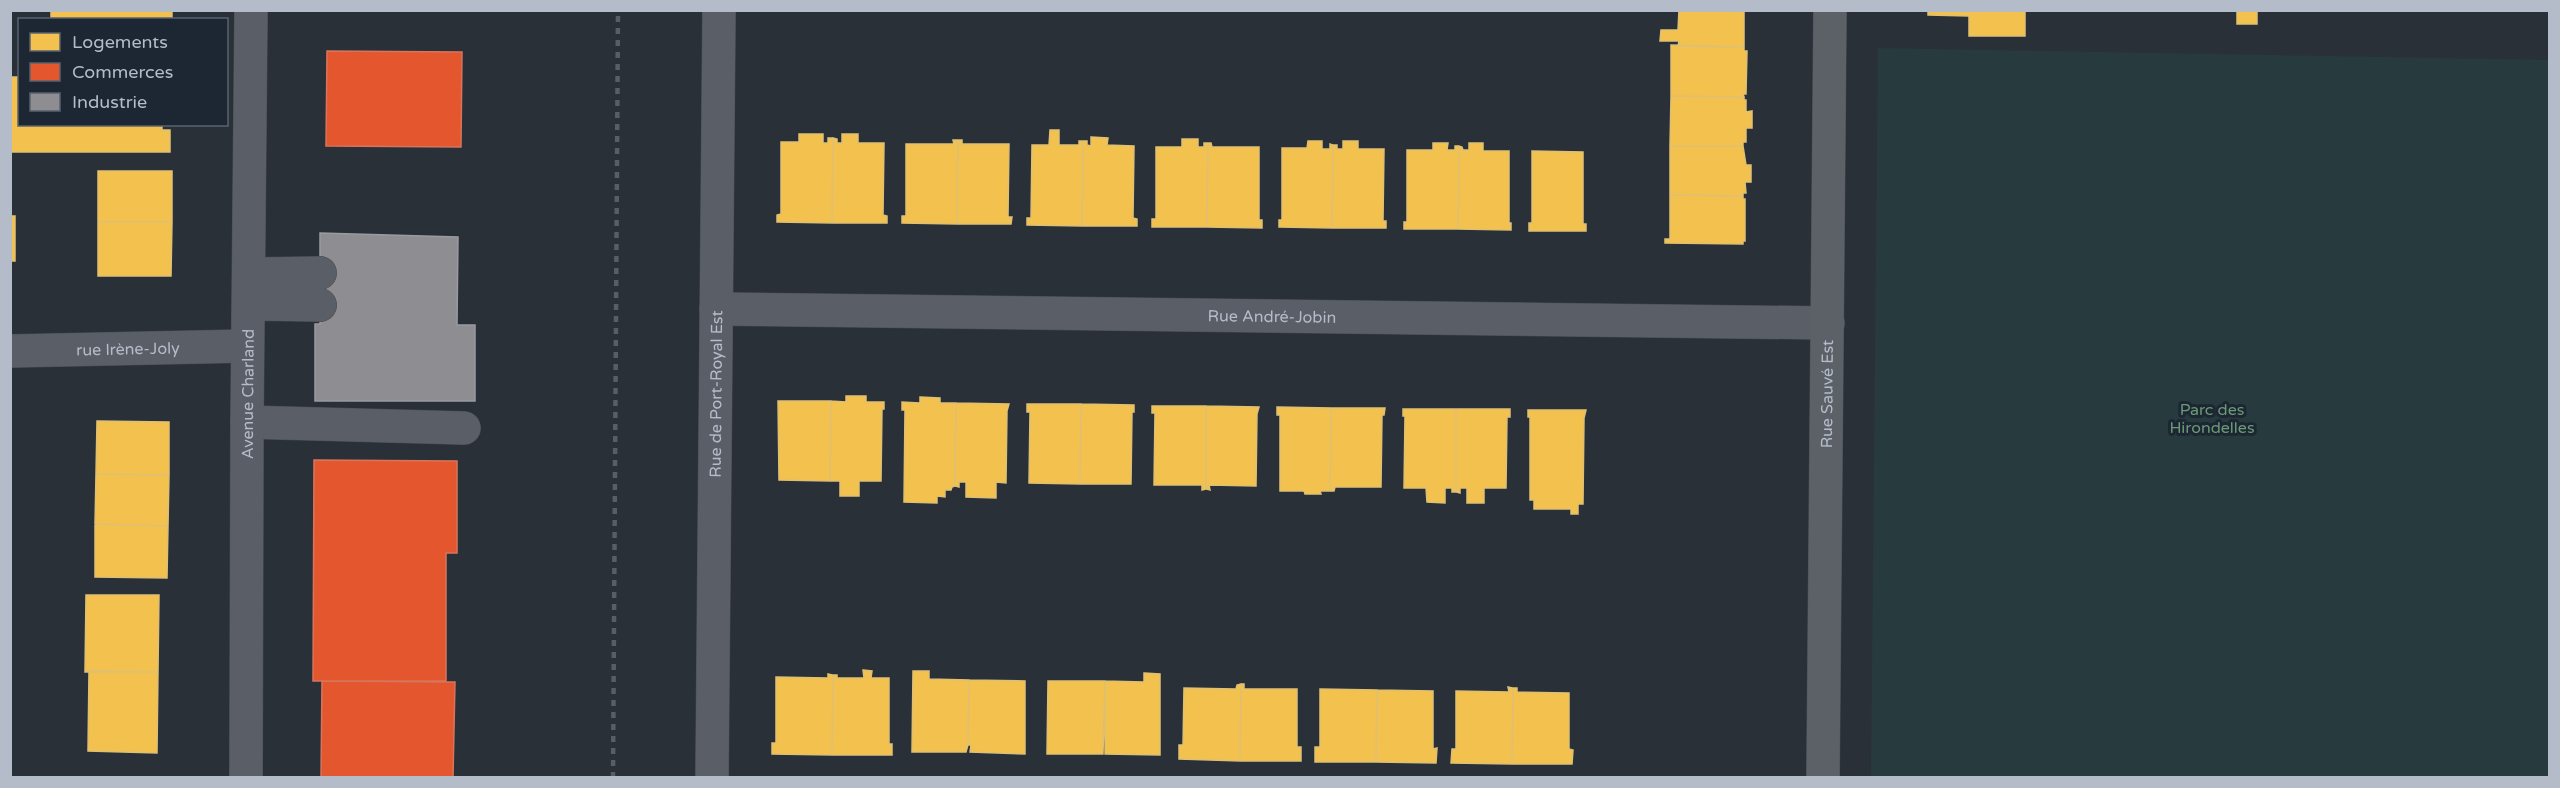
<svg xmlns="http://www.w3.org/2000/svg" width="2560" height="788" font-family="'Varela Round',sans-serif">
	<rect width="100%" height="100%" fill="#2a3038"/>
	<path fill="#273a3e" d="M 1878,48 L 2549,60 L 2549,777 L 1871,777 Z"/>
	<path fill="#f2c14e" stroke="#dfc073" stroke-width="1.5" d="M 51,10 L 172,10 L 172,20 L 51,20 Z
		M 1679,10 L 1744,10 L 1744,47 L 1678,46 L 1679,41 L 1660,41 L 1661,30 L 1678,30 Z
		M 1928,10 L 2025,10 L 2025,36 L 1969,36 L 1969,16 L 1928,15 Z
		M 2237,10 L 2257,10 L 2257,24 L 2237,24 Z
		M 1671,45 L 1744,47 L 1744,51 L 1747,51 L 1746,94 L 1743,94 L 1744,97 L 1671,96 Z
		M 10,77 L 20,77 L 20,124 L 162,124 L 162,130 L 170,130 L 170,152 L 10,152 Z
		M 1671,96 L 1744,97 L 1744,100 L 1746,100 L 1746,112 L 1752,111 L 1752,128 L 1746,128 L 1746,142 L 1743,142 L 1743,146 L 1670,146 Z
		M 1050,130 L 1059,130 L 1059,145 L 1079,145 L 1079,141 L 1083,141 L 1082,226 L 1027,225 L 1027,218 L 1031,218 L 1032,145 L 1049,145 Z
		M 799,134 L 823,134 L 823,143 L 828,143 L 828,138 L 833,138 L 832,223 L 777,222 L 777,215 L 781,214 L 781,142 L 799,142 Z
		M 842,134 L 858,134 L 858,143 L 884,143 L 883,215 L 887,216 L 887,223 L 832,223 L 833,138 L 837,139 L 837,143 L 842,143 Z
		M 1091,137 L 1108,138 L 1107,145 L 1134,146 L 1133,218 L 1137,219 L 1137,226 L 1082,226 L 1083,141 L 1087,141 L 1087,145 L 1091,146 Z
		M 1182,139 L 1198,139 L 1198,147 L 1204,147 L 1204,143 L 1208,143 L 1207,227 L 1152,227 L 1152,219 L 1156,219 L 1156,147 L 1182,147 Z
		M 953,140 L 958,140 L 957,224 L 902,223 L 902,216 L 906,216 L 906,144 L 954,144 Z
		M 958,140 L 962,140 L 962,144 L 1009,144 L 1008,217 L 1012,217 L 1011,224 L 957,224 Z
		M 1308,141 L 1322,141 L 1322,149 L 1330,149 L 1330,144 L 1333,145 L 1332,228 L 1279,227 L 1279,220 L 1282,220 L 1282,148 L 1307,148 Z
		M 1343,141 L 1358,141 L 1358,149 L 1384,149 L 1383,221 L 1386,221 L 1386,228 L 1332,228 L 1333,145 L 1337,145 L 1337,149 L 1343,149 Z
		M 1208,143 L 1211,143 L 1212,147 L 1259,147 L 1259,220 L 1262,220 L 1262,228 L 1207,227 Z
		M 1433,143 L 1448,143 L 1447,150 L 1455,150 L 1455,146 L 1459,146 L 1458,229 L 1404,229 L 1404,222 L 1407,222 L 1407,150 L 1433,150 Z
		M 1469,143 L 1483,143 L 1483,151 L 1509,151 L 1509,223 L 1511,223 L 1511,230 L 1458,229 L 1459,146 L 1462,147 L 1463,150 L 1469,150 Z
		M 1670,146 L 1743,146 L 1746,165 L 1751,165 L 1751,182 L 1745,182 L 1746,193 L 1743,193 L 1743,196 L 1670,195 Z
		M 1532,151 L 1583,152 L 1583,224 L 1586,224 L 1586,231 L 1529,231 L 1529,223 L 1532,223 Z
		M 98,171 L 172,171 L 172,222 L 98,222 Z
		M 1670,195 L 1743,196 L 1743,199 L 1745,199 L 1745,241 L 1743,241 L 1743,244 L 1665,243 L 1665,239 L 1670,239 Z
		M 10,216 L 15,216 L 15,261 L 10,261 Z
		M 98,222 L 172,222 L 171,276 L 98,276 Z
		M 846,396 L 866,396 L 866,402 L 884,402 L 884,409 L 882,409 L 881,481 L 859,481 L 859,496 L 840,496 L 840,481 L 830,481 L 831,401 L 846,402 Z
		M 920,397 L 940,398 L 940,403 L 956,403 L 955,486 L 952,487 L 951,490 L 945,490 L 945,497 L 937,496 L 937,503 L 904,502 L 905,410 L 902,410 L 902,402 L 920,403 Z
		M 778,401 L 831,401 L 830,481 L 779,480 Z
		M 956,403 L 1009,404 L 1007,411 L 1006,483 L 996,482 L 996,498 L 966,497 L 966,482 L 959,482 L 959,487 L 955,486 Z
		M 1027,404 L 1081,404 L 1080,484 L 1029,483 L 1030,412 L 1027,412 Z
		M 1081,404 L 1134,405 L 1134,412 L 1132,412 L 1131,484 L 1080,484 Z
		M 1152,406 L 1206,406 L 1206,489 L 1202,490 L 1202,485 L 1154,485 L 1155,413 L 1152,413 Z
		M 1206,406 L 1259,407 L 1257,414 L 1256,486 L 1209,485 L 1210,490 L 1206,489 Z
		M 1277,407 L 1331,408 L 1330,491 L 1320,491 L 1321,494 L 1305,494 L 1304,491 L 1280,491 L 1280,415 L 1277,415 Z
		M 1331,408 L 1385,408 L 1384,415 L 1382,415 L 1381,487 L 1335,487 L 1334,491 L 1330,491 Z
		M 1403,409 L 1456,409 L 1456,492 L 1452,492 L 1452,488 L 1445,488 L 1445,503 L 1427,502 L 1426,488 L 1404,488 L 1405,416 L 1403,416 Z
		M 1456,409 L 1510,409 L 1510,417 L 1507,417 L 1506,488 L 1484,488 L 1484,503 L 1467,503 L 1467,488 L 1460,488 L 1460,493 L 1456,492 Z
		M 1528,410 L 1586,410 L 1584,418 L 1583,504 L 1578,504 L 1578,514 L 1571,514 L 1571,509 L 1534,509 L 1534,500 L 1530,500 L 1530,417 L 1528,417 Z
		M 97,421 L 169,422 L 169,475 L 96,474 Z
		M 96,474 L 169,475 L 168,526 L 95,524 Z
		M 95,524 L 168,526 L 167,578 L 95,577 Z
		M 86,595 L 159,595 L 158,672 L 85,672 Z
		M 863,670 L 872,671 L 871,678 L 889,678 L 889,744 L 892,744 L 892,755 L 832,755 L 833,675 L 837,675 L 837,678 L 864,678 Z
		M 89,671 L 158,672 L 157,753 L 88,751 Z
		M 913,671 L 929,671 L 929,679 L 969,680 L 968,745 L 966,752 L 912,752 Z
		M 1144,673 L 1160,674 L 1160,755 L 1105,754 L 1105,681 L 1144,682 Z
		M 828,674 L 833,675 L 832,755 L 772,754 L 772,743 L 776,743 L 776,677 L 828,678 Z
		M 969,680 L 1025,681 L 1025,754 L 970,752 L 971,745 L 968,745 Z
		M 1048,681 L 1105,681 L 1103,754 L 1047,754 Z
		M 1241,684 L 1244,684 L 1244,689 L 1297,689 L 1297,747 L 1301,747 L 1301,761 L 1240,761 Z
		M 1241,684 L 1240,761 L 1179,759 L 1179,745 L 1183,745 L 1184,688 L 1236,689 L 1237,685 Z
		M 1508,687 L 1513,688 L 1512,764 L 1451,763 L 1452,749 L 1456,749 L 1456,691 L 1509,692 Z
		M 1513,688 L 1517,688 L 1517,692 L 1569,693 L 1569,749 L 1573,750 L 1572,764 L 1512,764 Z
		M 1320,689 L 1377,690 L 1376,762 L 1315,762 L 1315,747 L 1320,747 Z
		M 1377,690 L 1433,691 L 1433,749 L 1437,748 L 1436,763 L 1376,762 Z"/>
	<path fill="#e4572e" stroke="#d6755c" stroke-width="1.5" d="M 327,51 L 462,52 L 461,147 L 326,146 Z
		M 314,460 L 457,461 L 457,553 L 446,553 L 446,681 L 313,681 Z
		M 322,681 L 455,682 L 453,778 L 321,778 Z"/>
	<path fill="#8d8d92" stroke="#999ba2" stroke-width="1.5" d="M 320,233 L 458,237 L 457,325 L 475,325 L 475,401 L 315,401 L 315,324 L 320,324 Z"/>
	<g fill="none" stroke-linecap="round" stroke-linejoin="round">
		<g stroke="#484c53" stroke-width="34">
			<g id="minor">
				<path d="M 249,274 L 320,273"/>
				<path d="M 249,304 L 320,305"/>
				<path id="s1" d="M 716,309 L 1828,323"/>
				<path id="s2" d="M 10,351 L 247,346"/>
				<path d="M 247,422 L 464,428"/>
				<path id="s3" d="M 246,778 L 247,422 L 251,10"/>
				<path id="s4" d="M 712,778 L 719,10"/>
			</g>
		</g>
		<g stroke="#484c55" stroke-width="34">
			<g id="major">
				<path id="s5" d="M 1823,778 L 1830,10"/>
			</g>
		</g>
		<use href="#minor" stroke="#5a5e66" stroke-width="33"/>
		<use href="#major" stroke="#5c6168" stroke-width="33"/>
		<path stroke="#595d64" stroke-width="4.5" stroke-dasharray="6 6" stroke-linecap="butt" d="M 613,778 L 618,10"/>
	</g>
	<g text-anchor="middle" stroke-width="6" stroke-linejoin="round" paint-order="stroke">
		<g font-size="16" fill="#b4bcc9" stroke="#1d2633">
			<text dy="6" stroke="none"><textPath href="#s1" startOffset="556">Rue André-Jobin</textPath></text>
			<text dy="6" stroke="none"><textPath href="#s2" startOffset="118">rue Irène-Joly</textPath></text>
			<text dy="6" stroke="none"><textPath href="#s3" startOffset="384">Avenue Charland</textPath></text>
			<text dy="6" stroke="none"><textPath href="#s4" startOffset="384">Rue de Port-Royal Est</textPath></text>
			<text dy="6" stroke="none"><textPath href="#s5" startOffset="384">Rue Sauvé Est</textPath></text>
		</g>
		<g font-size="16" fill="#6b9a76" stroke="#1d2633">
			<text x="2212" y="415">Parc des<tspan x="2212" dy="18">Hirondelles</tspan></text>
		</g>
	</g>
	<rect width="2560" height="788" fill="none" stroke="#b4bcc9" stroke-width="24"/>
	<rect x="18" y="18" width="210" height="108" fill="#1d2633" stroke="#59626f" stroke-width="1.5"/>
	<rect x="30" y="33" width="30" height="18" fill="#f2c14e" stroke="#59626f" stroke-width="1.5"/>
	<text x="72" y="48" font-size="18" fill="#b4bcc9">Logements</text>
	<rect x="30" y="63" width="30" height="18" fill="#e4572e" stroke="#59626f" stroke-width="1.5"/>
	<text x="72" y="78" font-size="18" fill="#b4bcc9">Commerces</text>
	<rect x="30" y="93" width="30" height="18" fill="#8d8d92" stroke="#59626f" stroke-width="1.5"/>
	<text x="72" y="108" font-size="18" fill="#b4bcc9">Industrie</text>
</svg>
